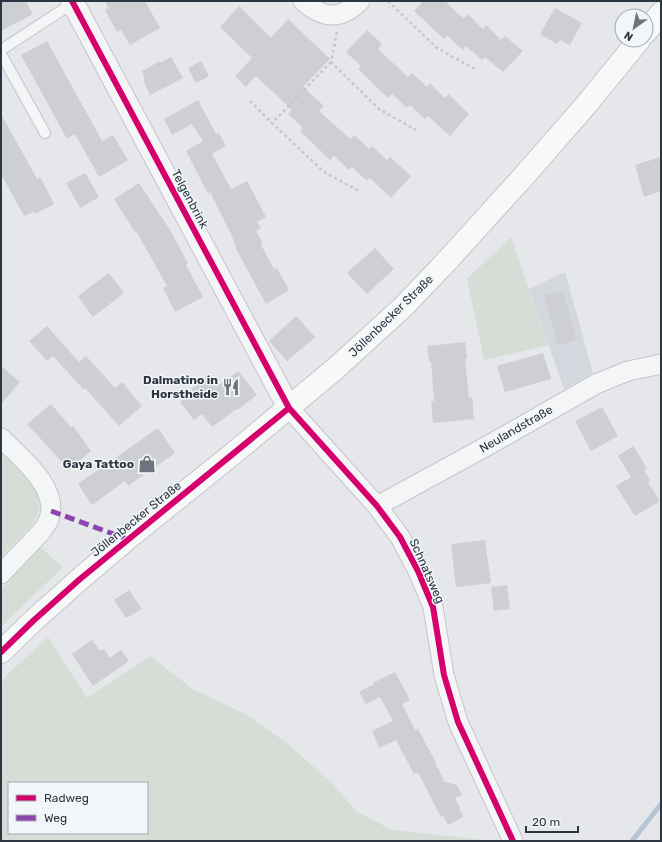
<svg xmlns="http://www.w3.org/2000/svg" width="662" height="842" font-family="Rubik,sans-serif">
	<rect width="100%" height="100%" fill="#e5e7ea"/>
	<path fill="#d4d7dd" d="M 565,272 L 593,373 L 564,389 L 529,289 Z"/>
	<path fill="#d6ddd6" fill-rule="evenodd" d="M 511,237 L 548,345 L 484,360 L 467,279 Z
		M 1,450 L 32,481 L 39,496 L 40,509 L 33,523 L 1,557 Z
		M 41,548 L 63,567 L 1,627 L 1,589 Z
		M 48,637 L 87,698 L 150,656 L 194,690 L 244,713 L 287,743 L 332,783 L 356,811 L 392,830 L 493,841 L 1,841 L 1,682 L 10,672 ZM 9,783 L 147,783 L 147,833 L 9,833 Z"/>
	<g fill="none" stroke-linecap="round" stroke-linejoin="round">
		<path stroke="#b5c5d2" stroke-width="5" d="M 632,841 L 661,804"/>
	</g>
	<path fill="#cdcfd2" d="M 1,1 L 26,1 L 33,14 L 1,31 Z
		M 105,1 L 145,1 L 160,28 L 130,45 L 121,30 L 117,32 L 105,10 L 108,8 Z
		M 423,1 L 445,1 L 464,19 L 468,14 L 483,29 L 486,25 L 501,40 L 505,36 L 523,51 L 503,72 L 485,57 L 482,60 L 466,46 L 463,50 L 448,36 L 444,39 L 414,11 Z
		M 239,6 L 271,38 L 288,19 L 330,59 L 303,87 L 324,106 L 319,111 L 350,139 L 354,135 L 369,149 L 372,146 L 387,160 L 390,157 L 411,176 L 391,198 L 370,178 L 367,181 L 352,167 L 349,170 L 334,156 L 330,160 L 300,131 L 303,128 L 288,114 L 292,110 L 256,76 L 246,87 L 235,76 L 252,58 L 220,27 Z
		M 555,8 L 582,23 L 570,45 L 560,40 L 557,44 L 540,34 Z
		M 367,30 L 382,44 L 378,49 L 408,77 L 412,73 L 427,87 L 430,83 L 445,98 L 449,94 L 469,114 L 450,136 L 428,116 L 425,119 L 410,105 L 407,108 L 392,94 L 388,98 L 358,69 L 361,66 L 346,52 Z
		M 47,41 L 102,141 L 113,135 L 128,160 L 99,177 L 75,134 L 67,139 L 21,55 Z
		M 171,57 L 183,78 L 150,95 L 143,80 L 145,79 L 142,71 L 160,61 L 160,63 Z
		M 201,61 L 209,76 L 196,83 L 188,68 Z
		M 198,100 L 216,134 L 219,133 L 226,146 L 212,154 L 231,189 L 247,181 L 266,217 L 257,222 L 261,228 L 256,231 L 262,241 L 261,245 L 274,269 L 277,268 L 289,290 L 266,304 L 235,247 L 236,246 L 231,234 L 210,192 L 208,194 L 186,151 L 203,141 L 192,124 L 172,135 L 164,119 Z
		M 1,114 L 37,179 L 40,177 L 54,204 L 35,214 L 33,212 L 24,216 L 1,174 Z
		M 661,157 L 661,191 L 644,197 L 635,165 Z
		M 85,173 L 99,197 L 80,208 L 66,183 Z
		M 139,183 L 170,230 L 188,263 L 186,265 L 203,297 L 175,312 L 163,288 L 167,286 L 136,231 L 135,232 L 114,199 Z
		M 375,248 L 394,269 L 367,294 L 347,273 Z
		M 109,273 L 124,293 L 93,317 L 78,296 Z
		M 563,291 L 576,340 L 558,345 L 544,296 Z
		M 296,316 L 315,337 L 287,361 L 269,341 Z
		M 47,326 L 79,362 L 86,356 L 115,388 L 122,382 L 142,406 L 119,426 L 85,388 L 84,390 L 53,356 L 47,361 L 29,341 Z
		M 465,342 L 467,358 L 465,359 L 469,398 L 472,397 L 474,419 L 433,423 L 431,401 L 434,401 L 431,361 L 429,362 L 427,346 Z
		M 543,353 L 551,379 L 505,392 L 497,366 Z
		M 1,366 L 20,382 L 1,404 Z
		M 238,371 L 257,395 L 237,410 L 236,409 L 212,427 L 202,414 L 194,420 L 180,402 L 193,391 L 191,389 L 209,376 L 216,387 Z
		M 51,404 L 71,427 L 73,426 L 91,451 L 68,471 L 62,462 L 27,424 Z
		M 602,407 L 618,436 L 591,451 L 575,421 Z
		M 158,428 L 175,453 L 128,486 L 125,481 L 92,505 L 78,484 Z
		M 633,446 L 647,468 L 644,470 L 650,480 L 648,482 L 660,501 L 635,516 L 616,486 L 631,477 L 618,456 Z
		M 485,540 L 491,583 L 456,587 L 451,544 Z
		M 507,585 L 510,609 L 494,611 L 491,587 Z
		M 129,590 L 142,609 L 126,618 L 114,600 Z
		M 92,640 L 100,651 L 104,649 L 110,658 L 121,650 L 129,661 L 93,686 L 72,654 Z
		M 395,672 L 410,700 L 402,704 L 415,730 L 418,729 L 436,763 L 435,763 L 445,782 L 457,785 L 462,795 L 455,798 L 460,807 L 459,808 L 463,817 L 448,825 L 443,816 L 441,817 L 418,772 L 414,774 L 396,740 L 379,748 L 372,731 L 393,721 L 380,697 L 366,704 L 359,692 L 374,684 L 373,683 Z"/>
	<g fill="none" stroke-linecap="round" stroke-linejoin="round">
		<g stroke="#c3c5c8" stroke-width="12">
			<path id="service" d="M 1,50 L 73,3
				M 1,54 L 45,133"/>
		</g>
		<g stroke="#c3c5c8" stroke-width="21">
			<path id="minor" d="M 303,1 C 323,19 341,20 360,1
				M 289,408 L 377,506 L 400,537 L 418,571 L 433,607 L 444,675 L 458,722 L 513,841
				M 1,438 C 20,457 60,488 49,519 C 47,524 44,528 41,532 L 1,574
				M 377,506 L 487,446 L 596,384 L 628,371 L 661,364"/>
		</g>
		<g stroke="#c3c5c8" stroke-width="24">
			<path id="tertiary" d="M 72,1 L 289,408"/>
		</g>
		<g stroke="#c3c5c8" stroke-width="24">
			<path id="secondary" d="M 646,32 L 661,13
				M 1,652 L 33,621 L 80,579 L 127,539 L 229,457 L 335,369 L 404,306 L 446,262 L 523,177 L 586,105 L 639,40"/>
		</g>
		<path stroke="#c5c8c9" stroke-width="2.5" stroke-dasharray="3 3" stroke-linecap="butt" d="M 388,1 L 437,48 L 475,69
			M 337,32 L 331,62 L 379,109 L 416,130
			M 331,62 L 272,123 L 324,172 L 359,191
			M 250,101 L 272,123"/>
		<use href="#service" stroke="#f4f5f6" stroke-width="10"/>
		<use href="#minor" stroke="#f4f5f6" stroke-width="19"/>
		<use href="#tertiary" stroke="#f4f5f6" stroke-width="22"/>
		<use href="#secondary" stroke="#f7f8f8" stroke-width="22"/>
		<path stroke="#8e44ad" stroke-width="5" stroke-dasharray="10 5" stroke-linecap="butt" d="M 51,511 L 127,539"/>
		<g stroke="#f3f6f8" stroke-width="8">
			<path id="cycleway" d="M 72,1 L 289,408 L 377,506 L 400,537 L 418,571 L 433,607 L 444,675 L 458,722 L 513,841
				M 1,652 L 33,621 L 80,579 L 289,408"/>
		</g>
		<use href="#cycleway" stroke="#d6006c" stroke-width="6"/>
	</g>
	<defs>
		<g id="restaurant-bare" transform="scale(1.38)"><path d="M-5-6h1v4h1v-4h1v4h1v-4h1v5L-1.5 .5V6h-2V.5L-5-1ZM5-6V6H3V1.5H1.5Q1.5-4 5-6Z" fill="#6d747d" stroke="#f3f6f8" stroke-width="2.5" paint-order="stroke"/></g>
		<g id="shop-bare" transform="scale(1.38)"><path d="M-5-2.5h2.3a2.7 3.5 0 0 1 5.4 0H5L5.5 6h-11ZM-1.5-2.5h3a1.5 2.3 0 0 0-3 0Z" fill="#6d747d" stroke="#f3f6f8" stroke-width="2.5" paint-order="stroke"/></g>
	</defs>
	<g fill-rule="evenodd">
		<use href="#restaurant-bare" x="231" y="387"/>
		<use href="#shop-bare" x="147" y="464"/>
	</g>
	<g text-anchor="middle" stroke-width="3" stroke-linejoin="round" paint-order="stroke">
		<g font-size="12" fill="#2c3642" stroke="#f3f6f8">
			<text transform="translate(190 199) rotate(62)" y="4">Telgenbrink</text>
			<text transform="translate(391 316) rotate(-44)" y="4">Jöllenbecker Straße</text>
			<text transform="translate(516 429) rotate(-30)" y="4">Neulandstraße</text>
			<text transform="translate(136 519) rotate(-39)" y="4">Jöllenbecker Straße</text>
			<text transform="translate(427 571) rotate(66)" y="4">Schnatsweg</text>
		</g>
		<g font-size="12" font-weight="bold" fill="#2c3642" stroke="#f3f6f8" text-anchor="end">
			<text x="218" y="384">Dalmatino in<tspan x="218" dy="14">Horstheide</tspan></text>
			<text x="134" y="468">Gaya Tattoo</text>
		</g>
	</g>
	<rect width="662" height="842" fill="none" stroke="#2c3642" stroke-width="4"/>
	<rect x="8" y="782" width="140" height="52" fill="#f3f6f8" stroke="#a3a9af"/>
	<rect x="16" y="795" width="20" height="6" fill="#d6006c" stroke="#a3a9af"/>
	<text x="44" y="802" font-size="12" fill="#2c3642">Radweg</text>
	<rect x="16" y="815" width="20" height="6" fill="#8e44ad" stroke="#a3a9af"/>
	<text x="44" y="822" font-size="12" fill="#2c3642">Weg</text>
	<g transform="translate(634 28) rotate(213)"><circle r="19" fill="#f3f6f8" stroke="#a3a9af"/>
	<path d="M0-3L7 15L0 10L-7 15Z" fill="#6d747d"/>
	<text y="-6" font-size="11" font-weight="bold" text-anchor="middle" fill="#2c3642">N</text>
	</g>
	<path d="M526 826v6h52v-6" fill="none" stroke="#2c3642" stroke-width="2"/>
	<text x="532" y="826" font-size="12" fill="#2c3642" stroke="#f3f6f8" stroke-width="3" paint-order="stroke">20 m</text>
</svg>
